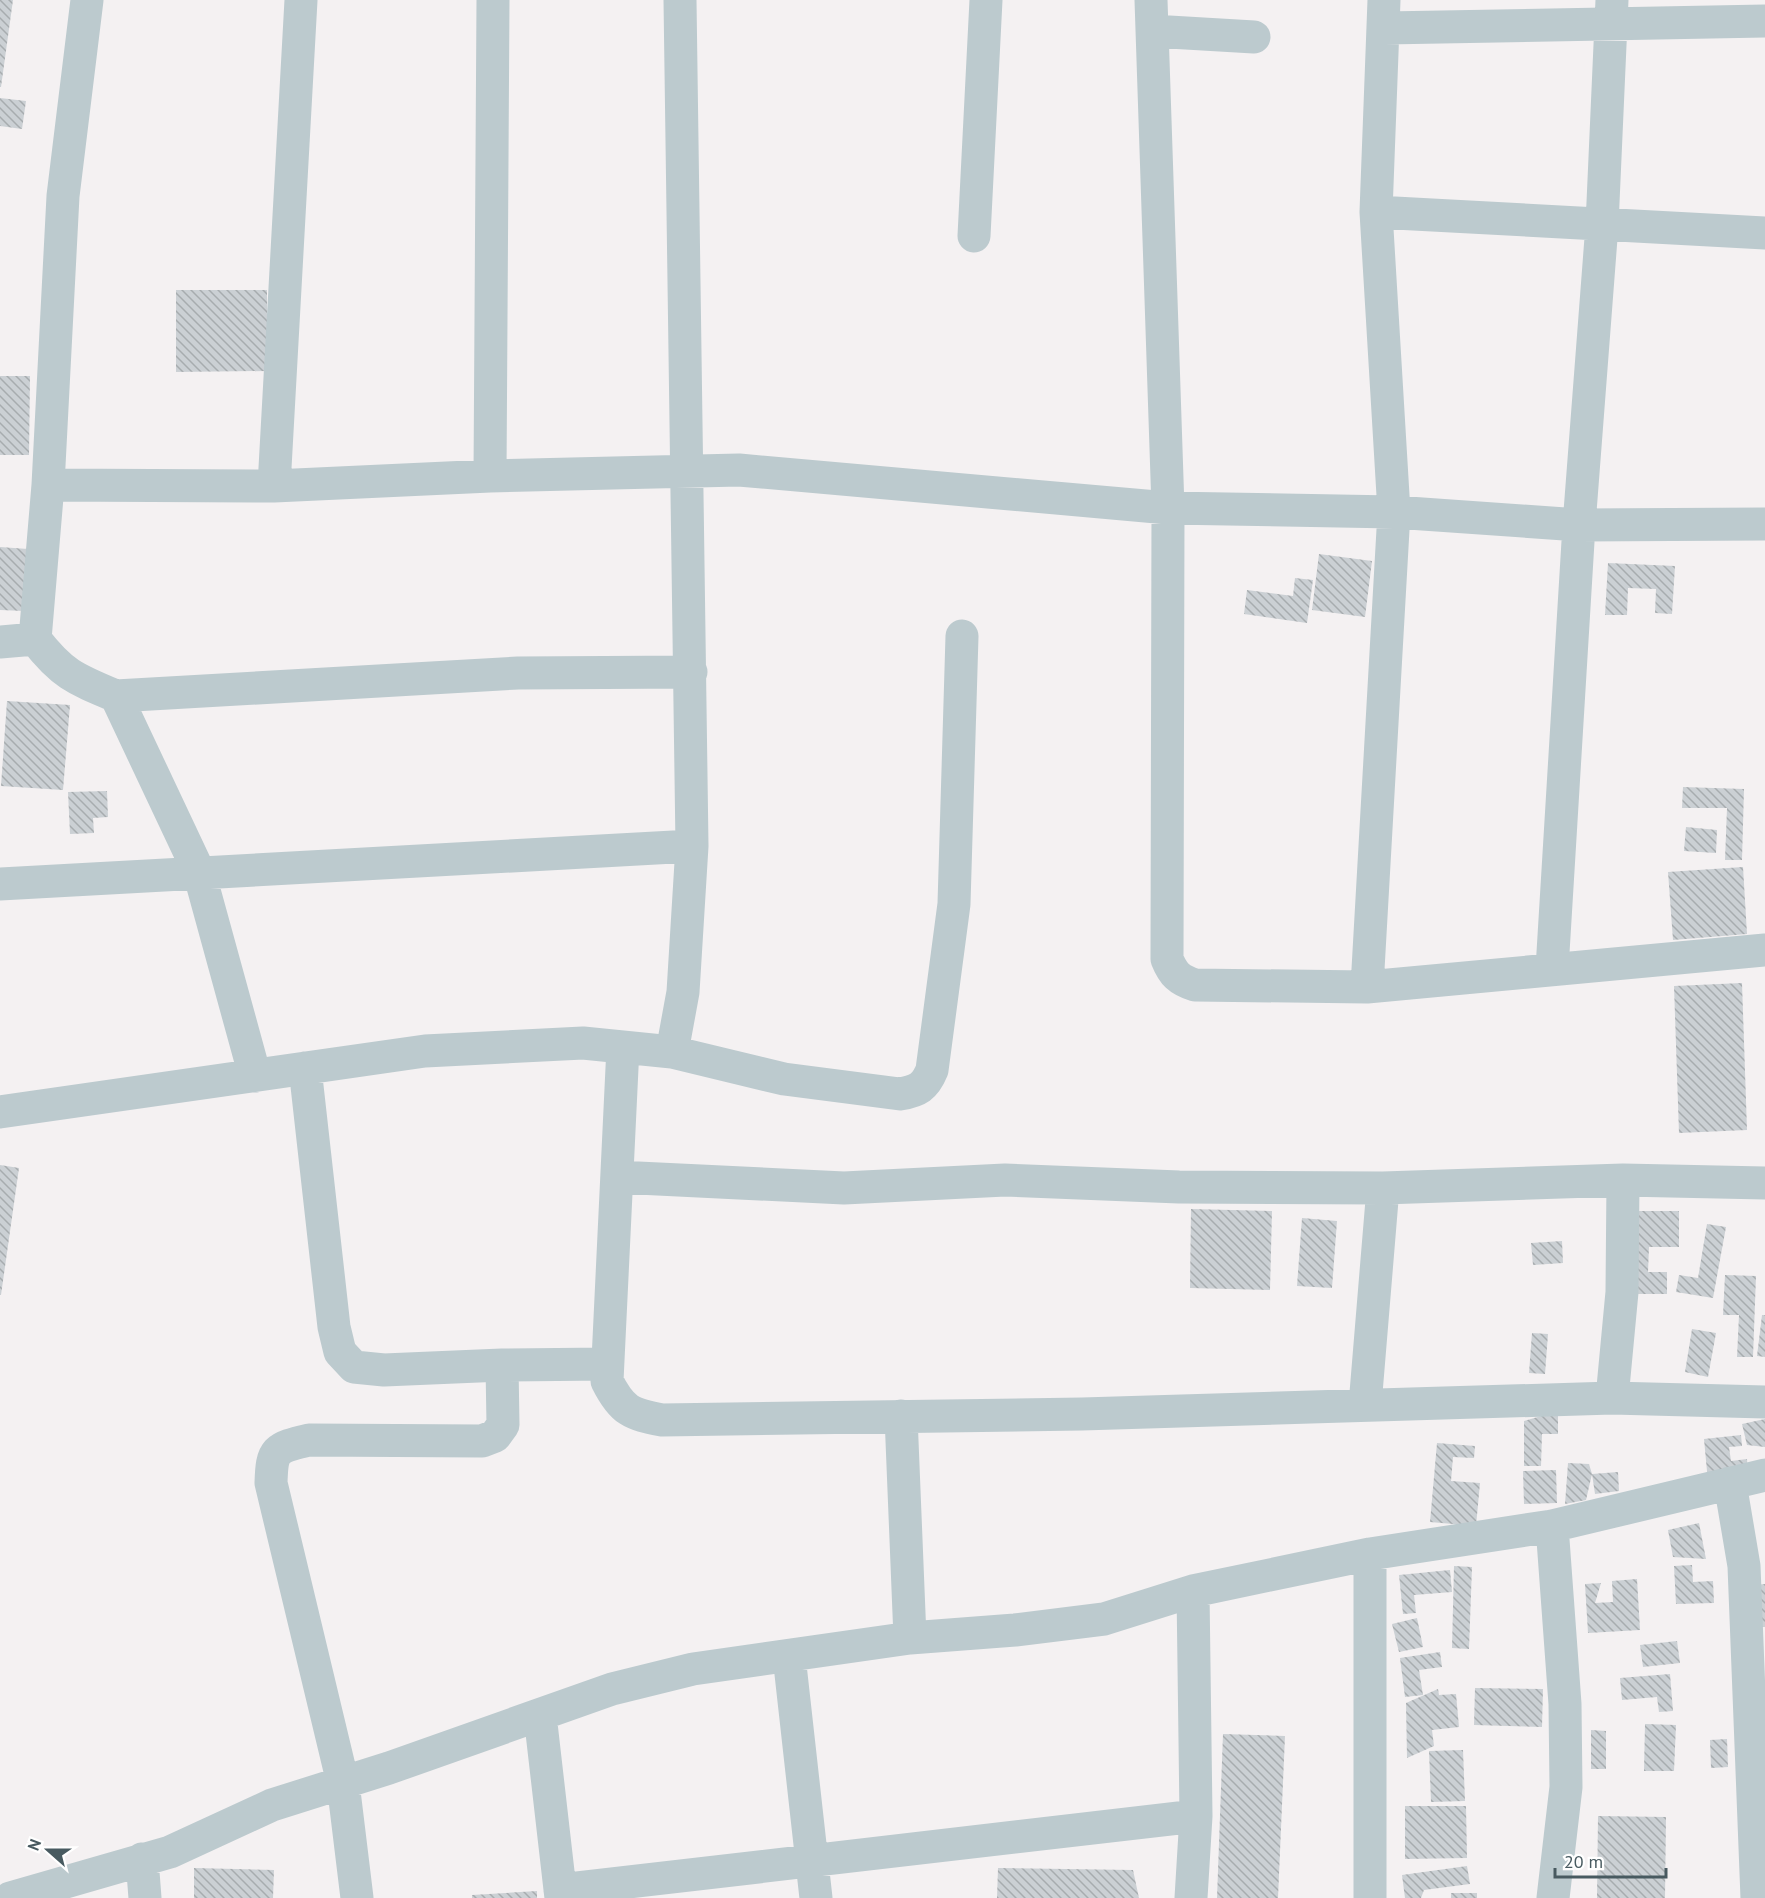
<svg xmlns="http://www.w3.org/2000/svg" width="1765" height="1898" font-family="'PT Sans',sans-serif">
	<defs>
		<pattern id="building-back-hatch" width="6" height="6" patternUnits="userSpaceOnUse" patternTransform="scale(1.5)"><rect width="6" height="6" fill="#cbd0d4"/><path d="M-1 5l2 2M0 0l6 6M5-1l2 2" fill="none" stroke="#a7acaf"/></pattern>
	</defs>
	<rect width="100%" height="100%" fill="#f4f1f2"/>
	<path fill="url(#building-back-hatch)" d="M 0,0 L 13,0 L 1,87 L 0,87 Z
		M 0,98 L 26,101 L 22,129 L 0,126 Z
		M 176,290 L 267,290 L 267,371 L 176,372 Z
		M 0,376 L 30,376 L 29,455 L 0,455 Z
		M 0,547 L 28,549 L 24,611 L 0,610 Z
		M 1319,554 L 1372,561 L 1365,617 L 1312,610 Z
		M 1608,563 L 1675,566 L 1672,614 L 1655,613 L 1656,589 L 1628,588 L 1627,615 L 1605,615 Z
		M 1295,578 L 1313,580 L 1307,623 L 1244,614 L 1247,590 L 1293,596 Z
		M 7,701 L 70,705 L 63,790 L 1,786 Z
		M 1683,787 L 1744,789 L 1742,860 L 1725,860 L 1727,808 L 1682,808 Z
		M 107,791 L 108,817 L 93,818 L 94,833 L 70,834 L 68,792 Z
		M 1686,827 L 1717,830 L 1716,853 L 1684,851 Z
		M 1743,867 L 1747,934 L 1673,940 L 1668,872 Z
		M 1742,983 L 1747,1130 L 1679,1133 L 1674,986 Z
		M 0,1165 L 19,1168 L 1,1295 L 0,1295 Z
		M 1191,1209 L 1272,1211 L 1270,1290 L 1190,1288 Z
		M 1635,1211 L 1679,1211 L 1679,1247 L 1649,1247 L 1648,1272 L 1667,1272 L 1667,1294 L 1635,1294 Z
		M 1302,1218 L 1337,1221 L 1332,1288 L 1297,1286 Z
		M 1707,1224 L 1726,1227 L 1713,1298 L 1676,1292 L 1679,1275 L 1698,1278 Z
		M 1562,1241 L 1563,1263 L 1533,1265 L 1531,1243 Z
		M 1725,1275 L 1756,1276 L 1753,1357 L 1737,1357 L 1739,1315 L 1723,1315 Z
		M 1762,1315 L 1765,1315 L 1765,1357 L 1757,1356 Z
		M 1692,1329 L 1716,1333 L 1708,1377 L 1685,1372 Z
		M 1532,1333 L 1548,1334 L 1545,1374 L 1529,1373 Z
		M 1558,1411 L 1558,1434 L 1542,1434 L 1541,1466 L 1524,1466 L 1524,1421 Z
		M 1765,1419 L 1765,1447 L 1747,1445 L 1742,1424 Z
		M 1741,1435 L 1742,1446 L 1729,1447 L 1731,1461 L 1747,1459 L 1748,1478 L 1708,1482 L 1704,1439 Z
		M 1437,1443 L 1475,1446 L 1474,1458 L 1453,1457 L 1451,1481 L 1480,1483 L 1476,1526 L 1430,1522 Z
		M 1568,1463 L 1589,1464 L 1592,1474 L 1586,1500 L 1565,1504 Z
		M 1556,1470 L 1557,1503 L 1524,1504 L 1523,1471 Z
		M 1618,1472 L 1619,1491 L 1595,1494 L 1592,1474 Z
		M 1699,1523 L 1706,1559 L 1673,1557 L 1668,1530 Z
		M 1692,1565 L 1693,1582 L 1713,1581 L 1714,1603 L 1676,1604 L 1674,1566 Z
		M 1454,1566 L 1472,1567 L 1469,1649 L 1452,1648 Z
		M 1450,1570 L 1452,1592 L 1414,1595 L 1416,1613 L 1403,1614 L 1399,1575 Z
		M 1637,1579 L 1640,1630 L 1588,1633 L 1585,1584 L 1601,1583 L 1595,1603 L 1613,1602 L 1612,1581 Z
		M 1765,1584 L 1765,1627 L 1754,1627 L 1753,1585 Z
		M 1417,1618 L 1423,1647 L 1399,1652 L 1392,1624 Z
		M 1677,1641 L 1680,1663 L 1643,1667 L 1640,1645 Z
		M 1440,1652 L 1442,1667 L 1419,1670 L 1423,1695 L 1405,1697 L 1400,1658 Z
		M 1670,1674 L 1673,1711 L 1659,1712 L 1657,1697 L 1622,1700 L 1620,1678 Z
		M 1475,1688 L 1543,1689 L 1542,1727 L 1474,1725 Z
		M 1438,1689 L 1439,1695 L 1456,1694 L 1459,1727 L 1432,1730 L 1434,1746 L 1407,1758 L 1406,1703 Z
		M 1645,1724 L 1676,1725 L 1674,1771 L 1644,1771 Z
		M 1591,1730 L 1606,1731 L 1606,1769 L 1591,1769 Z
		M 1223,1734 L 1285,1736 L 1278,1898 L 1217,1898 Z
		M 1727,1739 L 1728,1767 L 1711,1768 L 1710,1740 Z
		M 1463,1750 L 1465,1801 L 1431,1802 L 1429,1751 Z
		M 1405,1806 L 1466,1806 L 1467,1858 L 1405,1859 Z
		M 1598,1816 L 1666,1817 L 1665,1898 L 1597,1898 Z
		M 1467,1866 L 1470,1884 L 1424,1890 L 1421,1898 L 1405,1898 L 1402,1875 Z
		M 194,1868 L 274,1870 L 273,1898 L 194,1898 Z
		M 998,1868 L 1133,1870 L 1139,1898 L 997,1898 Z
		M 537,1891 L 537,1898 L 472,1898 L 472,1895 Z
		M 1451,1893 L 1477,1893 L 1477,1898 L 1451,1898 Z"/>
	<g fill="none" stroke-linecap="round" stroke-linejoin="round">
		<path stroke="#bccace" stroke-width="33" d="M 1151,0 L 1168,508 L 1167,959 C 1173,974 1179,980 1195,985 L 1367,987 L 1765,950
			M 1385,28 L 1765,21
			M 1152,31 L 1254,37
			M 1376,212 L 1765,233
			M 974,236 L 986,0
			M 490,476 L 493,0
			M 48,485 L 274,486 L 490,476 L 739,470 L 1168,508 L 1394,512 L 1579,525 L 1765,524
			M 274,486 L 301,0
			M 35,639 C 62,674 75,679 116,696 L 518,673 L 691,672
			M 0,642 L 35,639 L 48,485 L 63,196 L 87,0
			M 116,696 L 199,872 L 255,1076
			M 0,884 L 692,846
			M 1552,969 L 1579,525 L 1602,225 L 1612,0
			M 1367,987 L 1394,512 L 1376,212 L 1384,0
			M 623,1047 L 607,1381 C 622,1411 631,1414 662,1420 L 1082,1414 L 1612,1398 L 1765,1402
			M 672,1052 L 683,992 L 692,846 L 680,0
			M 305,1068 L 334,1327 L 340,1352 L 354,1367 L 384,1370 L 502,1365 L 606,1364
			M 0,1112 L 425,1051 L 583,1043 L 672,1052 L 784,1079 L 900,1094 C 918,1091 925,1087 932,1070 L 954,904 L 962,636
			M 617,1177 L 844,1188 L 1005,1180 L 1179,1187 L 1383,1188 L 1623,1180 L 1765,1183
			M 1612,1398 L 1622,1292 L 1623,1180
			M 1365,1405 L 1383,1188
			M 901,1416 L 910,1638
			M 1730,1483 L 1744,1566 L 1757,1898
			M 1552,1526 L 1565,1704 L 1566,1787 L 1553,1898
			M 1370,1554 L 1370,1898
			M 789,1656 L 816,1898
			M 540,1715 L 561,1898
			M 142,1859 L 145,1898
			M 560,1890 L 1196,1816
			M 10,1898 L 170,1852 L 272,1805 L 389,1768 L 612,1689 L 693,1669 L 910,1638 L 1015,1630 L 1104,1619 L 1193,1591 L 1370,1554 L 1552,1526 L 1765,1475
			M 357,1898 L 343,1783 L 271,1483 C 272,1449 275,1448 309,1440 L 482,1441 L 495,1436 L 503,1425 L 502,1365
			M 1191,1898 L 1196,1816 L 1193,1591"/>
	</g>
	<g transform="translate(48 1850) rotate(291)" stroke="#ffffff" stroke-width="4.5" paint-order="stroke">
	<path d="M0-4.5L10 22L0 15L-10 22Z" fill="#485a60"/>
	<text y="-9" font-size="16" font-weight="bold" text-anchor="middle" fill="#485a60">N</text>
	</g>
	<path d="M1555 1868v9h111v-9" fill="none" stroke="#485a60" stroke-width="3"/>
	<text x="1564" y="1868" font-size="18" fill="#485a60" stroke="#ffffff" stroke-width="4.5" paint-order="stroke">20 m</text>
</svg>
